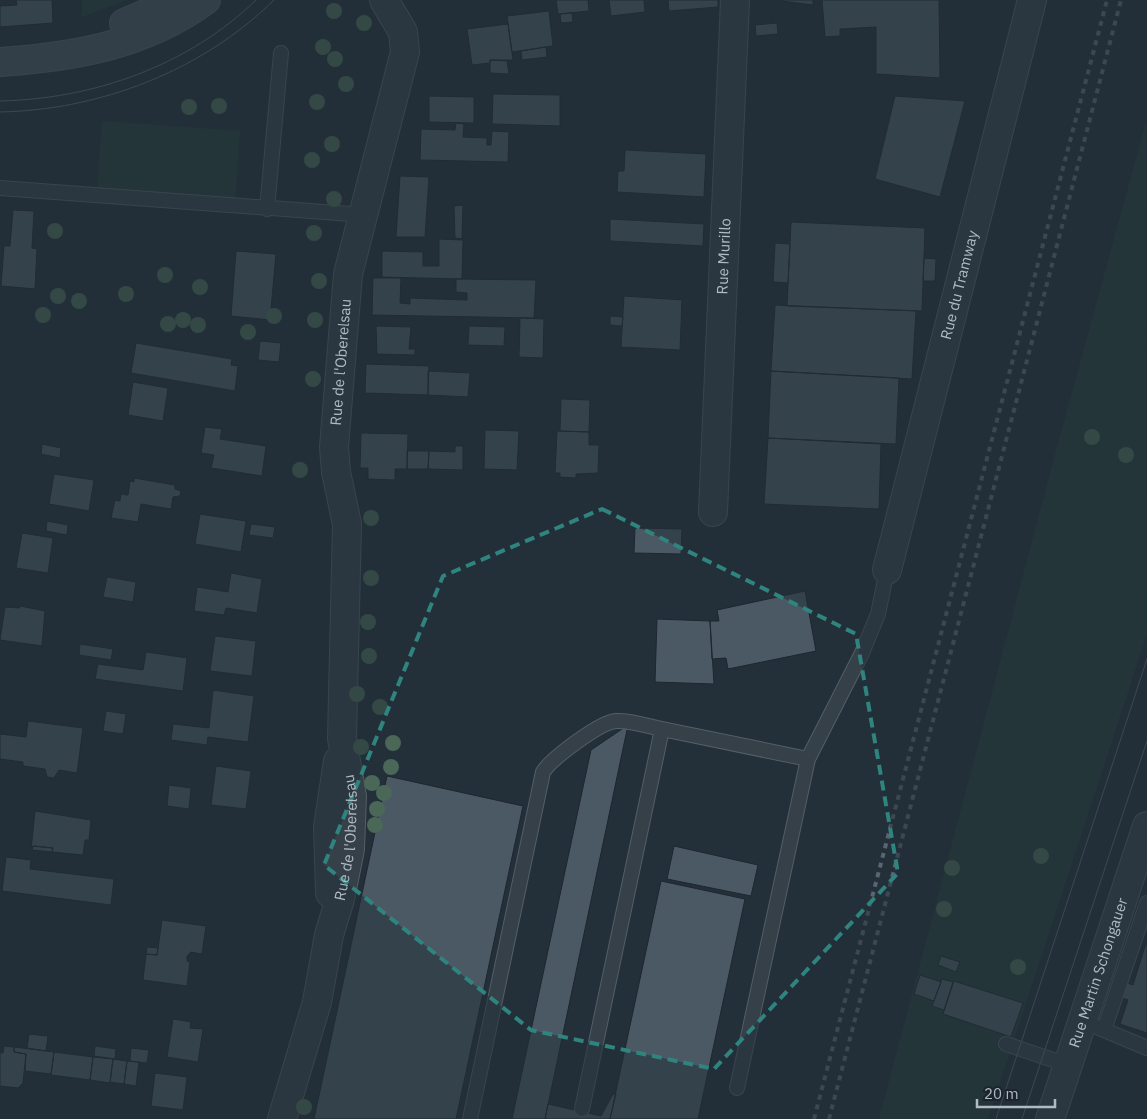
<svg xmlns="http://www.w3.org/2000/svg" width="1147" height="1119" font-family="'IBM Plex Sans',sans-serif">
	<rect width="100%" height="100%" fill="#232f39"/>
	<path fill="#263c3b" d="M 82,0 L 126,0 L 82,17 Z
		M 102,121 L 240,131 L 235,202 L 97,191 Z
		M 1146,122 L 1147,634 L 988,1119 L 879,1119 L 1056,451 Z"/>
	<path fill="#4b5965" stroke="#1e2730" d="M 16,0 L 52,0 L 53,23 L 0,27 L 0,6 L 17,5 Z
		M 556,0 L 588,0 L 589,11 L 558,14 Z
		M 609,0 L 644,0 L 645,12 L 611,16 Z
		M 668,0 L 718,0 L 718,7 L 669,11 Z
		M 813,0 L 813,5 L 782,1 L 782,0 Z
		M 822,0 L 939,0 L 940,78 L 876,74 L 876,27 L 840,29 L 840,36 L 825,37 Z
		M 549,11 L 553,46 L 512,52 L 507,16 Z
		M 572,13 L 573,22 L 561,23 L 560,14 Z
		M 777,23 L 778,34 L 756,36 L 755,25 Z
		M 508,24 L 513,60 L 490,60 L 490,63 L 472,65 L 467,29 Z
		M 546,47 L 547,57 L 522,60 L 521,51 Z
		M 490,60 L 507,61 L 509,74 L 490,73 Z
		M 493,94 L 560,95 L 560,126 L 492,124 Z
		M 429,96 L 474,97 L 474,123 L 429,122 Z
		M 895,96 L 965,101 L 940,197 L 875,179 Z
		M 456,123 L 464,124 L 463,137 L 487,138 L 487,145 L 491,145 L 492,131 L 509,132 L 508,162 L 420,160 L 421,129 L 455,130 Z
		M 625,150 L 706,154 L 704,197 L 617,192 L 618,171 L 624,171 Z
		M 400,176 L 429,177 L 425,237 L 396,237 Z
		M 463,205 L 462,239 L 455,238 L 454,206 Z
		M 13,210 L 34,211 L 32,248 L 37,249 L 35,289 L 1,286 L 4,246 L 10,246 Z
		M 610,219 L 704,224 L 703,246 L 610,241 Z
		M 791,222 L 925,228 L 922,311 L 787,306 Z
		M 439,239 L 463,240 L 462,279 L 382,277 L 382,251 L 423,252 L 423,266 L 439,266 Z
		M 775,243 L 790,244 L 788,283 L 773,282 Z
		M 236,251 L 276,254 L 270,320 L 231,316 Z
		M 924,258 L 936,259 L 935,281 L 923,281 Z
		M 373,278 L 401,278 L 400,303 L 410,304 L 410,298 L 467,300 L 467,293 L 456,292 L 456,279 L 536,280 L 534,318 L 372,315 Z
		M 624,296 L 682,300 L 680,350 L 621,347 Z
		M 775,305 L 916,311 L 912,379 L 771,371 Z
		M 610,316 L 623,317 L 622,326 L 610,325 Z
		M 520,318 L 544,319 L 543,358 L 519,357 Z
		M 376,326 L 411,327 L 409,349 L 415,349 L 415,355 L 377,354 Z
		M 469,326 L 505,327 L 504,346 L 468,345 Z
		M 260,341 L 281,343 L 279,362 L 258,360 Z
		M 136,343 L 232,359 L 231,365 L 238,366 L 235,391 L 131,373 Z
		M 366,364 L 429,366 L 428,395 L 365,393 Z
		M 428,371 L 470,373 L 468,397 L 428,395 Z
		M 771,371 L 899,378 L 896,444 L 768,438 Z
		M 133,382 L 168,388 L 163,421 L 128,415 Z
		M 561,399 L 590,400 L 589,432 L 560,431 Z
		M 205,427 L 222,429 L 220,439 L 266,446 L 262,476 L 211,468 L 214,455 L 201,453 Z
		M 485,430 L 519,431 L 517,470 L 484,469 Z
		M 557,431 L 589,432 L 589,445 L 599,445 L 598,473 L 576,474 L 576,478 L 560,477 L 560,473 L 555,473 Z
		M 361,433 L 408,434 L 407,469 L 395,469 L 395,480 L 368,479 L 368,468 L 360,468 Z
		M 768,438 L 881,444 L 879,509 L 764,504 Z
		M 42,444 L 61,448 L 60,458 L 41,454 Z
		M 455,446 L 463,446 L 463,470 L 428,469 L 429,451 L 455,452 Z
		M 407,451 L 429,451 L 428,469 L 407,469 Z
		M 54,474 L 94,480 L 89,511 L 49,504 Z
		M 134,478 L 175,485 L 175,489 L 181,491 L 180,496 L 173,497 L 171,509 L 141,504 L 138,522 L 111,518 L 115,500 L 120,501 L 121,494 L 128,495 L 130,481 L 134,482 Z
		M 200,514 L 246,521 L 241,552 L 195,544 Z
		M 47,521 L 68,525 L 67,535 L 46,531 Z
		M 251,524 L 275,527 L 273,538 L 249,535 Z
		M 635,528 L 682,529 L 681,554 L 634,553 Z
		M 22,533 L 53,538 L 48,573 L 16,568 Z
		M 231,573 L 262,579 L 257,613 L 226,608 L 224,615 L 194,611 L 197,587 L 228,592 Z
		M 107,577 L 136,582 L 133,602 L 103,597 Z
		M 805,591 L 816,651 L 728,669 L 726,658 L 712,659 L 710,621 L 719,621 L 717,610 Z
		M 20,606 L 45,611 L 42,646 L 0,640 L 5,607 L 20,608 Z
		M 657,619 L 710,621 L 714,684 L 655,682 Z
		M 215,636 L 256,641 L 252,676 L 210,671 Z
		M 80,644 L 113,649 L 111,660 L 79,655 Z
		M 146,652 L 187,658 L 183,691 L 95,679 L 98,664 L 143,670 Z
		M 213,690 L 254,696 L 248,742 L 208,737 L 207,745 L 171,740 L 173,724 L 209,728 Z
		M 106,711 L 126,714 L 123,734 L 103,731 Z
		M 28,721 L 83,728 L 77,773 L 59,770 L 54,778 L 47,777 L 45,769 L 23,766 L 23,762 L 0,759 L 0,734 L 26,737 Z
		M 628,725 L 545,1119 L 512,1119 L 591,750 Z
		M 216,766 L 251,771 L 246,809 L 211,805 Z
		M 387,776 L 523,806 L 456,1119 L 314,1119 Z
		M 169,785 L 191,788 L 189,809 L 167,806 Z
		M 35,811 L 91,820 L 89,840 L 85,840 L 83,855 L 52,852 L 53,848 L 33,846 L 31,850 Z
		M 33,846 L 53,848 L 52,852 L 32,850 Z
		M 674,846 L 758,865 L 751,896 L 667,879 Z
		M 6,857 L 31,860 L 30,869 L 114,879 L 111,905 L 2,891 Z
		M 661,881 L 745,899 L 698,1119 L 610,1119 Z
		M 162,920 L 206,926 L 202,954 L 191,952 L 187,956 L 187,961 L 190,962 L 187,986 L 143,980 L 146,954 L 157,955 Z
		M 1147,940 L 1147,1033 L 1120,1024 L 1128,1000 L 1122,998 L 1127,983 L 1133,985 Z
		M 147,947 L 158,948 L 157,955 L 146,954 Z
		M 941,956 L 960,962 L 956,972 L 938,965 Z
		M 920,975 L 941,982 L 934,1001 L 914,994 Z
		M 942,979 L 953,982 L 944,1010 L 932,1006 Z
		M 954,981 L 1023,1003 L 1011,1037 L 943,1014 Z
		M 173,1019 L 191,1022 L 190,1028 L 203,1029 L 198,1062 L 167,1057 Z
		M 29,1034 L 48,1036 L 46,1051 L 27,1048 Z
		M 4,1046 L 14,1047 L 14,1052 L 26,1054 L 23,1083 L 18,1088 L 0,1086 L 0,1053 L 3,1053 Z
		M 95,1046 L 116,1049 L 115,1059 L 94,1056 Z
		M 14,1047 L 54,1052 L 51,1074 L 25,1071 L 26,1054 L 14,1052 Z
		M 131,1048 L 149,1050 L 147,1063 L 130,1061 Z
		M 54,1052 L 93,1057 L 90,1080 L 51,1075 Z
		M 93,1057 L 113,1059 L 110,1083 L 90,1080 Z
		M 113,1059 L 127,1061 L 124,1084 L 110,1082 Z
		M 127,1061 L 139,1062 L 136,1086 L 124,1084 Z
		M 155,1073 L 187,1077 L 183,1110 L 151,1106 Z
		M 613,1094 L 616,1094 L 610,1119 L 545,1119 L 548,1104 L 601,1116 Z"/>
	<g fill="none" stroke-linecap="round" stroke-linejoin="round">
		<g stroke="#545e67" stroke-width="16">
			<path id="lane" d="M 0,188 L 364,215
				M 267,209 L 281,53
				M 1097,1027 L 1147,1048
				M 1104,1030 L 1147,903
				M 1006,1044 L 1068,1065
				M 737,1088 L 808,759
				M 582,1109 L 662,729 L 808,759 L 862,653 L 878,614 L 887,570
				M 470,1119 L 543,772 C 551,759 600,722 616,721 C 630,720 647,726 662,729"/>
		</g>
		<g stroke="#545e67" stroke-width="30">
			<g id="street">
				<path id="s1" d="M 713,512 L 735,0"/>
				<path id="s2" d="M 887,570 L 1032,0"/>
				<path d="M 330,893 L 328,827 L 338,761"/>
				<path id="s3" d="M 282,1119 L 317,1002 L 329,935 L 340,899 L 350,849 L 352,796 L 342,738 L 347,524 L 336,472 L 334,447 L 348,274 L 405,52 L 403,32 L 384,0"/>
				<path id="s4" d="M 1050,1119 L 1147,826"/>
			</g>
		</g>
		<g stroke="#545e67" stroke-width="30">
			<path id="secondary" d="M 124,23 L 155,10 L 169,0
				M 0,62 C 74,57 145,45 206,0"/>
		</g>
		<use href="#lane" stroke="#364049" stroke-width="14"/>
		<use href="#street" stroke="#364049" stroke-width="28"/>
		<use href="#secondary" stroke="#45505c" stroke-width="28"/>
		<path stroke="#596570" stroke-width="1" d="M 0,101 C 93,99 188,66 256,0
			M 0,112 C 100,110 202,71 274,0
			M 996,1119 L 1147,659
			M 1022,1119 L 1147,741"/>
		<path stroke="#596570" stroke-width="4" stroke-dasharray="5 5" stroke-linecap="butt" d="M 814,1119 L 1107,0
			M 829,1119 L 1121,0"/>
	</g>
	<g fill="#4a6757">
		<circle cx="334" cy="11" r="8"/>
		<circle cx="364" cy="23" r="8"/>
		<circle cx="323" cy="47" r="8"/>
		<circle cx="335" cy="59" r="8"/>
		<circle cx="346" cy="84" r="8"/>
		<circle cx="317" cy="102" r="8"/>
		<circle cx="219" cy="106" r="8"/>
		<circle cx="189" cy="107" r="8"/>
		<circle cx="332" cy="144" r="8"/>
		<circle cx="312" cy="160" r="8"/>
		<circle cx="334" cy="199" r="8"/>
		<circle cx="55" cy="231" r="8"/>
		<circle cx="314" cy="233" r="8"/>
		<circle cx="165" cy="275" r="8"/>
		<circle cx="319" cy="281" r="8"/>
		<circle cx="200" cy="287" r="8"/>
		<circle cx="126" cy="294" r="8"/>
		<circle cx="58" cy="296" r="8"/>
		<circle cx="79" cy="301" r="8"/>
		<circle cx="43" cy="315" r="8"/>
		<circle cx="274" cy="316" r="8"/>
		<circle cx="183" cy="320" r="8"/>
		<circle cx="315" cy="320" r="8"/>
		<circle cx="168" cy="324" r="8"/>
		<circle cx="198" cy="325" r="8"/>
		<circle cx="248" cy="332" r="8"/>
		<circle cx="313" cy="379" r="8"/>
		<circle cx="1092" cy="437" r="8"/>
		<circle cx="1126" cy="455" r="8"/>
		<circle cx="300" cy="470" r="8"/>
		<circle cx="371" cy="518" r="8"/>
		<circle cx="371" cy="578" r="8"/>
		<circle cx="368" cy="622" r="8"/>
		<circle cx="369" cy="656" r="8"/>
		<circle cx="357" cy="694" r="8"/>
		<circle cx="380" cy="707" r="8"/>
		<circle cx="393" cy="743" r="8"/>
		<circle cx="361" cy="747" r="8"/>
		<circle cx="391" cy="767" r="8"/>
		<circle cx="372" cy="783" r="8"/>
		<circle cx="384" cy="793" r="8"/>
		<circle cx="377" cy="809" r="8"/>
		<circle cx="375" cy="825" r="8"/>
		<circle cx="1041" cy="856" r="8"/>
		<circle cx="952" cy="868" r="8"/>
		<circle cx="944" cy="909" r="8"/>
		<circle cx="1018" cy="967" r="8"/>
		<circle cx="304" cy="1107" r="8"/>
	</g>
	<path d="M0 0H1147V1119H0ZM 602,509 L 856,634 L 898,873 L 714,1069 L 531,1030 L 324,865 L 443,576 Z" fill="#232f39" fill-opacity=".55" fill-rule="evenodd"/>
	<path fill="none" stroke="#2f847f" stroke-width="4" stroke-dasharray="10 6" stroke-linejoin="round" d="M 602,509 L 856,634 L 898,873 L 714,1069 L 531,1030 L 324,865 L 443,576 Z"/>
	<g text-anchor="middle" stroke-width="4" stroke-linejoin="round" paint-order="stroke">
		<g font-size="15" fill="#b1bbc5" stroke="#1c252e">
			<text dy="5" stroke="none"><textPath href="#s1" startOffset="256">Rue Murillo</textPath></text>
			<text dy="5" stroke="none"><textPath href="#s2" startOffset="294">Rue du Tramway</textPath></text>
			<text dy="5" stroke="none"><textPath href="#s3" startOffset="768">Rue de l'Oberelsau</textPath></text>
			<text dy="5" stroke="none"><textPath href="#s3" startOffset="290">Rue de l'Oberelsau</textPath></text>
			<text dy="5" stroke="none"><textPath href="#s4" startOffset="154">Rue Martin Schongauer</textPath></text>
		</g>
	</g>
	<path d="M977 1099v8h78v-8" fill="none" stroke="#b1bbc5" stroke-width="2.5"/>
	<text x="984" y="1099" font-size="15" fill="#b1bbc5" stroke="#1c252e" stroke-width="4" paint-order="stroke">20 m</text>
</svg>
